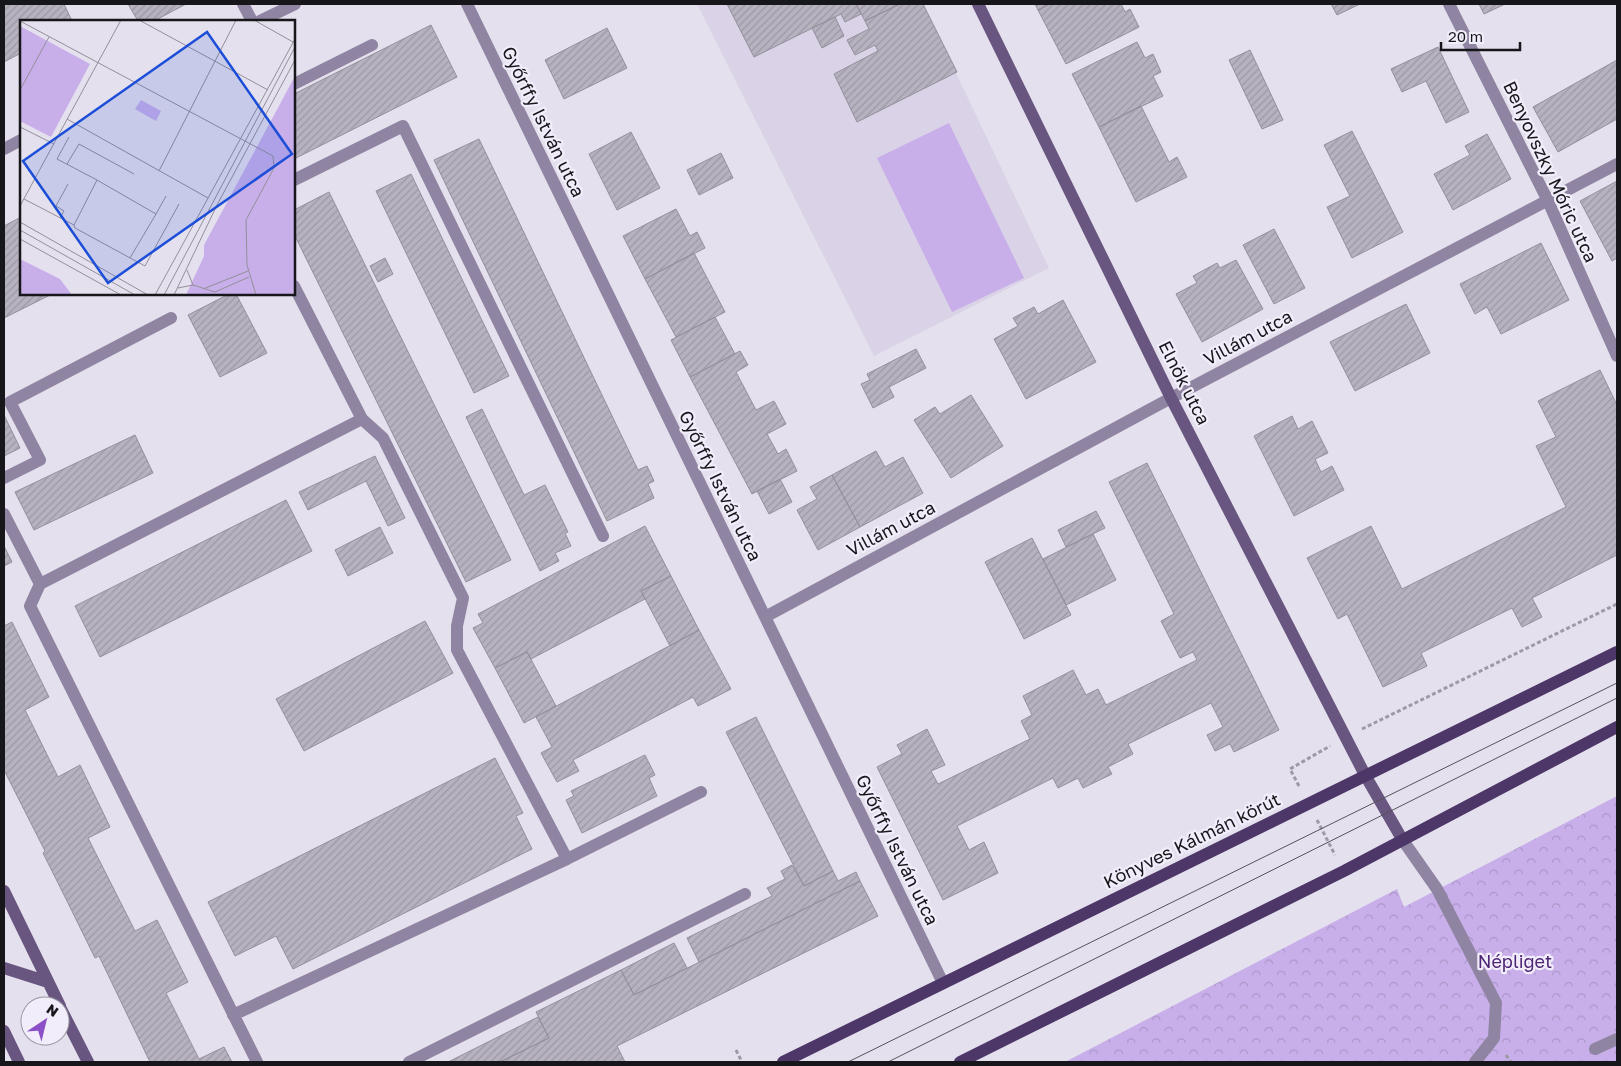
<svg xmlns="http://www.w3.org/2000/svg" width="1621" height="1066" font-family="'Golos Text',sans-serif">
	<defs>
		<pattern id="forest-crowns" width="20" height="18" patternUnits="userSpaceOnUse" patternTransform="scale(1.25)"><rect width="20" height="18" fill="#c8afea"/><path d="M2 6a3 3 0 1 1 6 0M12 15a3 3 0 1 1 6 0" fill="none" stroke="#ab96c8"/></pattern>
		<pattern id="building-hatch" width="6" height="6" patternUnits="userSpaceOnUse" patternTransform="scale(1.25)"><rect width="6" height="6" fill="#b7b2bf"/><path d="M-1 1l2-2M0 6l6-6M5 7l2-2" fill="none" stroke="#9d98a4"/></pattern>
	</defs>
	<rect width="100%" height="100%" fill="#e5e0ed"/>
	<path fill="#dad2e6" d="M 697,4 L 923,4 L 1049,268 L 874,356 Z"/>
	<path fill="url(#forest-crowns)" d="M 1617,796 L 1617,1062 L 1065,1062 L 1397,889 L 1404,907 Z"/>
	<path fill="#c8afea" d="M 949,123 L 1024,278 L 952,312 L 877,158 Z"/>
	<path fill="url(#building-hatch)" stroke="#948f9b" d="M 4,4 L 64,4 L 72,21 L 21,21 L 21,53 L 4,62 Z
		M 128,4 L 186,4 L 154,21 L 138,21 Z
		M 727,4 L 856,4 L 861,14 L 845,22 L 841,14 L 754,57 Z
		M 856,4 L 900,4 L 865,21 Z
		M 900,4 L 923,4 L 957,72 L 857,122 L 834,74 L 878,51 L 875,45 L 855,55 L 847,40 L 869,29 L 865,21 Z
		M 1035,4 L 1050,4 L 1038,10 Z
		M 1050,4 L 1121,4 L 1125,12 L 1130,9 L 1139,27 L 1066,64 L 1038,10 Z
		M 1331,4 L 1360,4 L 1337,15 Z
		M 1479,4 L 1505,4 L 1484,14 Z
		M 835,17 L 844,36 L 822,48 L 812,28 Z
		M 431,25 L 457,77 L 294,159 L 294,94 Z
		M 607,28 L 627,68 L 564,99 L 545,60 Z
		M 1137,42 L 1145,58 L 1153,54 L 1161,72 L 1153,76 L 1163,96 L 1099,127 L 1072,74 Z
		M 1438,47 L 1469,112 L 1446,123 L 1426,81 L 1402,92 L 1391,69 Z
		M 1250,50 L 1283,120 L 1262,129 L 1229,60 Z
		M 1617,60 L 1617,119 L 1558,152 L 1533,107 Z
		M 1141,106 L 1169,162 L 1177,157 L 1187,177 L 1136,202 L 1099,127 Z
		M 1352,131 L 1403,232 L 1352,258 L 1327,207 L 1350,196 L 1324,145 Z
		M 631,132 L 660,188 L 617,210 L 589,154 Z
		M 1487,134 L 1511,179 L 1453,210 L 1434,174 L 1470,155 L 1465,146 Z
		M 479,139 L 638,470 L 647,466 L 654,481 L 648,484 L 654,498 L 607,521 L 434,160 Z
		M 721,153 L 733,178 L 699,195 L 687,170 Z
		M 411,174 L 509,376 L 474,393 L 376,191 Z
		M 1617,181 L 1617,258 L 1612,261 L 1580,201 Z
		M 329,192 L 511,560 L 466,582 L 294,234 L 294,210 Z
		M 676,209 L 690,236 L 697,232 L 705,248 L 645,279 L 623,236 Z
		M 21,217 L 21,294 L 52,294 L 4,318 L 4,226 Z
		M 1274,229 L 1305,288 L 1274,304 L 1243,245 Z
		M 1541,243 L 1569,300 L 1501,334 L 1487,307 L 1475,314 L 1460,284 Z
		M 694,253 L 725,312 L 676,337 L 645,279 Z
		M 385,258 L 393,274 L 378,282 L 370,266 Z
		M 1236,260 L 1263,309 L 1202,342 L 1176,294 L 1197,283 L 1193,276 L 1217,263 L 1220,268 Z
		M 229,294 L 236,294 L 267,353 L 220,377 L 188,315 Z
		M 1063,300 L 1096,362 L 1026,399 L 994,339 L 1018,326 L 1013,318 L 1034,307 L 1038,314 Z
		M 1406,304 L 1430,353 L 1355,391 L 1330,342 Z
		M 715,317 L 735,354 L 690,377 L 671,340 Z
		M 916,349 L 926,368 L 889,387 L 894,397 L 873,408 L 861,384 L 870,380 L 867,374 Z
		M 740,351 L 748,365 L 736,372 L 756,410 L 774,401 L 786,424 L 767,434 L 778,454 L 786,449 L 797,471 L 752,494 L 690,377 Z
		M 1600,370 L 1617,405 L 1617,555 L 1532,598 L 1542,617 L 1522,627 L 1512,608 L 1421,653 L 1427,666 L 1383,687 L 1347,614 L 1338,619 L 1307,558 L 1371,526 L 1402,589 L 1566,507 L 1536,446 L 1556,437 L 1538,401 Z
		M 971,395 L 1003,446 L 951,478 L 914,420 L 935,407 L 940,414 Z
		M 482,409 L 524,495 L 545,485 L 568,532 L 565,533 L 571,546 L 555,553 L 559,561 L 540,571 L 466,417 Z
		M 4,415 L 20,448 L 4,456 Z
		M 1292,416 L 1298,429 L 1312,421 L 1328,453 L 1315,459 L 1321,472 L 1332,466 L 1344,490 L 1294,516 L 1254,436 Z
		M 135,435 L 153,473 L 34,530 L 15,492 Z
		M 876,451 L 885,467 L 903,457 L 923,493 L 860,527 L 832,475 Z
		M 375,456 L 405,518 L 388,526 L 366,481 L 308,510 L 299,492 Z
		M 1147,463 L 1279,730 L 1234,752 L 1230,744 L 1215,751 L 1207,735 L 1223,727 L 1211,703 L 1128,744 L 1133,754 L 1108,767 L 1112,774 L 1083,788 L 1078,778 L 1058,788 L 1053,778 L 957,826 L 969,850 L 984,842 L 998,873 L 943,900 L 877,767 L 902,754 L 897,745 L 927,729 L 945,765 L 931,771 L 938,784 L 1030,739 L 1021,721 L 1032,715 L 1023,696 L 1073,670 L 1086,695 L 1098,689 L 1106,705 L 1197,660 L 1193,652 L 1180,658 L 1161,621 L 1174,614 L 1109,482 Z
		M 832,475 L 860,527 L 818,550 L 797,510 L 817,499 L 810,487 Z
		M 780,479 L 792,502 L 769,514 L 757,491 Z
		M 286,500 L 312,551 L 100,657 L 75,606 Z
		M 1096,511 L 1105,528 L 1066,547 L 1058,530 Z
		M 645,526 L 671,576 L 641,591 L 645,599 L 531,659 L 527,652 L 495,668 L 473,628 L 483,623 L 478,614 Z
		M 380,527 L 393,553 L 348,576 L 335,550 Z
		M 1093,534 L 1116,580 L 1066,605 L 1043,559 Z
		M 1032,538 L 1071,615 L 1024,639 L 985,562 Z
		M 4,546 L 12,562 L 4,566 Z
		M 671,576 L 699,630 L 670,646 L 641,591 Z
		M 425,621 L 453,673 L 304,751 L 276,699 Z
		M 12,622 L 49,697 L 25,710 L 58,777 L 80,765 L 110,827 L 88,838 L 135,931 L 157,920 L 188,982 L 166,993 L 199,1059 L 224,1047 L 232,1062 L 150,1062 L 99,956 L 95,958 L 69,905 L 43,853 L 45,851 L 4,770 L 4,626 Z
		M 699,630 L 731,689 L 698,706 L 693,697 L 573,760 L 579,771 L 557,782 L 541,753 L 552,747 L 536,717 Z
		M 527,652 L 556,706 L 524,723 L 495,668 Z
		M 756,717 L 833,871 L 804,886 L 726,732 Z
		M 645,755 L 655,775 L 649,778 L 657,796 L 582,833 L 566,800 L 574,796 L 571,791 Z
		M 495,758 L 523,813 L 516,816 L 532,849 L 293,969 L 276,936 L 235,956 L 208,902 Z
		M 792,865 L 804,886 L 833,871 L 838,881 L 856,872 L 860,881 L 699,962 L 687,938 L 772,896 L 767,888 L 785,879 L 781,871 Z
		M 860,881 L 878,916 L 617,1046 L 625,1062 L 500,1062 L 549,1038 L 536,1012 L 621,970 L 634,995 Z
		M 674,943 L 687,968 L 634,995 L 621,970 Z
		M 538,1017 L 549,1038 L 500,1062 L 448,1062 Z"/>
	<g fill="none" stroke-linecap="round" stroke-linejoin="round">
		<path stroke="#9d9aa4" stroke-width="3" stroke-dasharray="4 2.5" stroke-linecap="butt" d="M 1362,729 L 1617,604
			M 1299,786 L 1290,769 L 1330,746
			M 1317,820 L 1335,855
			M 736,1050 L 742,1062
			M 1506,1055 L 1511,1062"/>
		<path stroke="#8f84a1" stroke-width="12" d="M 294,84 L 372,45
			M 294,180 L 403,126 L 603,536
			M 362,419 L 383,438 L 463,598 L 457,626 L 457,650 L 567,859 L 701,792
			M 4,478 L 40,460 L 10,402 L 171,318
			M 4,514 L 40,584 L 362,419 L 294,286
			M 40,584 L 30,606 L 257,1062
			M 1402,839 L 1437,889 L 1496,1003 L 1494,1038 L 1475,1062
			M 233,1015 L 567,859
			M 1595,1049 L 1617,1039
			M 409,1062 L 745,894"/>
		<path stroke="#8f84a1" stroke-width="12" d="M 243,4 L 252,21
			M 467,4 L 943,983
			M 1449,4 L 1548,201 L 1617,356
			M 260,21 L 295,4
			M 4,149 L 21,140
			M 765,617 L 1171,398 L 1617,164"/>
		<path stroke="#685680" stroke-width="12" d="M 978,4 L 1171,398 L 1365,775 L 1402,839
			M 4,891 L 60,1006
			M 4,968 L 48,982
			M 60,1007 L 88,1062
			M 4,1031 L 19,1062"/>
		<path stroke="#4d3668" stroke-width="12" d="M 783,1062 L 1617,652
			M 960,1062 L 1344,871 L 1617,727"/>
		<path stroke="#56535a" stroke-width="1" d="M 848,1062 L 1617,683
			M 888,1062 L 1617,698"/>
	</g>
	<g text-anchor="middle" stroke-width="4.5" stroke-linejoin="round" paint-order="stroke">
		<g font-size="18" fill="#17161a" stroke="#f2edfa">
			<text transform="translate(543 122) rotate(64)" y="6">Győrffy István utca</text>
			<text transform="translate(1550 172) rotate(65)" y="6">Benyovszky Móric utca</text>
			<text transform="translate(1248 338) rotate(-28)" y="6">Villám utca</text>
			<text transform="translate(1184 383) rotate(63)" y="6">Elnök utca</text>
			<text transform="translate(720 486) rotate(64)" y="6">Győrffy István utca</text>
			<text transform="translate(891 529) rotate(-28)" y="6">Villám utca</text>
			<text transform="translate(1192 841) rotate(-26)" y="6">Könyves Kálmán körút</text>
			<text transform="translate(897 850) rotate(64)" y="6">Győrffy István utca</text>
		</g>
		<g font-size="18" fill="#4d2574" stroke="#f2edfa">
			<text x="1515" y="968">Népliget</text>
		</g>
	</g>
	<g transform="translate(20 20)">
		<rect width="275" height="275" fill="#e5e0ed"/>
		<path d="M 0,6 L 70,44 L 31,117 L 0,101 ZM 275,56 L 275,275 L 166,275 L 184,236 L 184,225 Z" fill="#c8afea"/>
		<path d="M 121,80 L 141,91 L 136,101 L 115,89 ZM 0,239 L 40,259 L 52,275 L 0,275 Z" fill="#c8afea"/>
		<path fill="none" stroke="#938f99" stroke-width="1" d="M 119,0 L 248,70M 234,0 L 273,22M 0,1 L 253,136 L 254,148 L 226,200 L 227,245 L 236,275M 0,70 L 29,17M 47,99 L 188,178M 0,107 L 34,124M 47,144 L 59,124 L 114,154M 139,151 L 216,0M 77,160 L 136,194 L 146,176M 4,179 L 54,205 L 77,160 L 37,139 L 49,117M 0,186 L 101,0M 40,198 L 44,191 L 36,186 L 48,164M 0,202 L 128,275M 54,205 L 55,208 L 125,246 L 159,184M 0,210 L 115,275M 0,219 L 101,275M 110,238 L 136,194M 167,250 L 173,265M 158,268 L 173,265 L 195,272 L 229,257M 183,269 L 228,251M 135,275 L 275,19M 144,275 L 275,27M 154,275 L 197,185 L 275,40"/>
		<path fill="#1d4ed8" fill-opacity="0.15" stroke="#1d4ed8" stroke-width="2.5" d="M 187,12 L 272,134 L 88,263 L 3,141 Z"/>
		<rect width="275" height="275" fill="none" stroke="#17161a" stroke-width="2.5"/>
	</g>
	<rect width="1621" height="1066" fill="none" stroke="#17161a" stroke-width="10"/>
	<g transform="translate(45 1021) rotate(35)"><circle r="24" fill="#f2edfa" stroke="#9a97a0"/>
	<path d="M0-4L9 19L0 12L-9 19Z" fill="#8b50c7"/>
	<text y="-8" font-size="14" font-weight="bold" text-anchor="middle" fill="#17161a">N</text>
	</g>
	<path d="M1441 42v8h79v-8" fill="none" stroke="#17161a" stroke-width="2.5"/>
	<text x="1448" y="42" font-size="15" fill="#17161a" stroke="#f2edfa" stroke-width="4" paint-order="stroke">20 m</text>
</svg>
